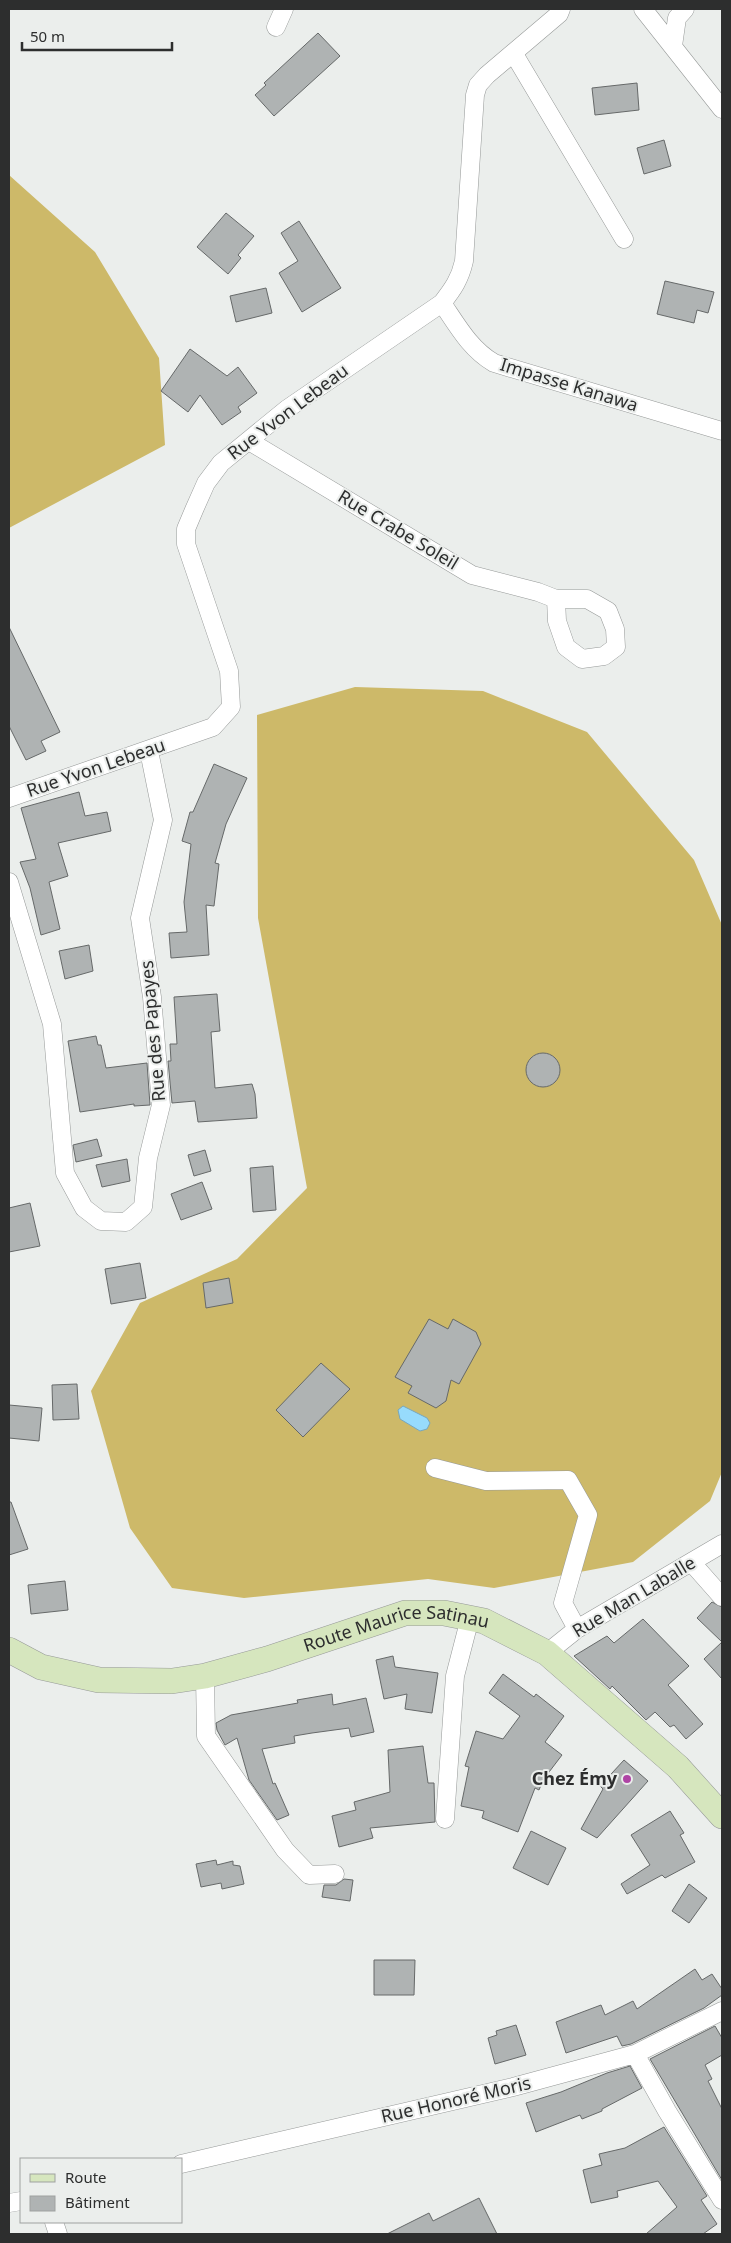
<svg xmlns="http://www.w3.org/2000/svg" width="731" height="2243" font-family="'Noto Sans',sans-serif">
	<rect width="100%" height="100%" fill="#ebeeec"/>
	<path fill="#cdb969" d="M 9,175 L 95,252 L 159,358 L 165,445 L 9,528 Z
		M 355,687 L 483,691 L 587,732 L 694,860 L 722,925 L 722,1472 L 710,1501 L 633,1562 L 494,1588 L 428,1579 L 244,1598 L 172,1588 L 130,1528 L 91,1391 L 140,1303 L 237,1259 L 307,1188 L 258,918 L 257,715 Z"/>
	<path fill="#97dbfc" stroke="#77a7be" d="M 403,1406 L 427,1418 L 430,1423 L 427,1429 L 420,1431 L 400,1419 L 398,1410 Z"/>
	<path fill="#afb3b3" stroke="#666969" d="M 318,33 L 340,56 L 274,116 L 255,95 L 266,85 L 264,83 Z
		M 637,83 L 639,110 L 595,115 L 592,88 Z
		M 664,140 L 671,166 L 644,174 L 637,148 Z
		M 226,213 L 254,236 L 238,255 L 241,258 L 228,274 L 197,247 Z
		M 299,221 L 341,288 L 302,312 L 279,273 L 298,261 L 281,233 Z
		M 665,281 L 714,292 L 708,313 L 697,310 L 694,323 L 657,314 Z
		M 266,288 L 272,313 L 236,322 L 230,296 Z
		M 190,349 L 227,376 L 238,367 L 257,393 L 238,407 L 241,412 L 222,425 L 200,395 L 188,412 L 161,391 Z
		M 9,627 L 60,732 L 41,741 L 46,751 L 26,760 L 9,726 Z
		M 214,764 L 247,778 L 226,824 L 215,863 L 219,864 L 214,906 L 206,905 L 209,955 L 171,958 L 169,933 L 187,932 L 184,902 L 191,844 L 182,841 L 190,812 L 193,812 Z
		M 79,792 L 85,816 L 107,812 L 111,831 L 58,843 L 68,876 L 49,882 L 60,929 L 41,935 L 30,888 L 20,862 L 36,859 L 21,808 Z
		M 89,945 L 93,971 L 65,979 L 59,951 Z
		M 217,994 L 220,1031 L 211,1032 L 215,1088 L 252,1084 L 255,1094 L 257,1118 L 198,1122 L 195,1101 L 172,1103 L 168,1061 L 171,1061 L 170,1044 L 177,1044 L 174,997 Z
		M 96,1036 L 98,1045 L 101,1045 L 106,1068 L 147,1063 L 150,1105 L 134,1106 L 134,1104 L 80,1112 L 68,1041 Z
		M526 1070a17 17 0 1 1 34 0a17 17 0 1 1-34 0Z
		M 97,1139 L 102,1156 L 76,1162 L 73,1145 Z
		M 205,1150 L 211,1171 L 194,1176 L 188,1155 Z
		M 127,1159 L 130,1181 L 102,1187 L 96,1165 Z
		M 273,1166 L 276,1210 L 253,1212 L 250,1168 Z
		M 202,1182 L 212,1209 L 181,1220 L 171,1194 Z
		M 30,1203 L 40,1246 L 9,1252 L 9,1208 Z
		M 140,1263 L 146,1298 L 111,1304 L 105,1269 Z
		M 229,1278 L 233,1303 L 206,1308 L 203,1283 Z
		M 429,1319 L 448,1329 L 453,1319 L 476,1332 L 481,1344 L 459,1384 L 451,1380 L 446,1401 L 436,1408 L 408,1393 L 412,1386 L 395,1377 Z
		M 321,1363 L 350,1389 L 303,1437 L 276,1410 Z
		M 77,1384 L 79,1419 L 53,1420 L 52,1385 Z
		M 9,1405 L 42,1408 L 39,1441 L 9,1438 Z
		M 9,1502 L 11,1502 L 28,1549 L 9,1555 Z
		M 65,1581 L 68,1610 L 31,1614 L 28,1585 Z
		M 712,1602 L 722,1607 L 722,1642 L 697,1618 Z
		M 643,1619 L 689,1666 L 668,1685 L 703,1724 L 686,1739 L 674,1725 L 670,1727 L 655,1712 L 646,1720 L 612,1686 L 610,1689 L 574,1656 L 607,1636 L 614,1643 Z
		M 722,1642 L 722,1679 L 704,1659 Z
		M 393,1656 L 395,1667 L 438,1673 L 432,1713 L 405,1709 L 407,1694 L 384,1699 L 376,1660 Z
		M 503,1674 L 534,1697 L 536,1694 L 564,1716 L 545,1742 L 562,1755 L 543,1780 L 539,1790 L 535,1788 L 518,1832 L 482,1818 L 484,1811 L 461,1806 L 469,1767 L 465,1766 L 476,1731 L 503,1739 L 520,1716 L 489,1693 Z
		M 332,1694 L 333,1705 L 366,1698 L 374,1732 L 351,1737 L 349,1728 L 312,1733 L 294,1736 L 295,1743 L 262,1749 L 273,1784 L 275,1783 L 289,1815 L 277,1820 L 249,1780 L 237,1738 L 225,1745 L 217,1730 L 216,1723 L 231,1715 L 298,1703 L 297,1700 Z
		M 423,1746 L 428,1783 L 434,1783 L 435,1822 L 370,1828 L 373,1838 L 339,1847 L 332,1816 L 356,1810 L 354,1802 L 390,1792 L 388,1750 Z
		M 624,1760 L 648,1781 L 597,1838 L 581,1829 L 603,1789 L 600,1786 Z
		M 670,1811 L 684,1833 L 680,1835 L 695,1862 L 665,1878 L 662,1875 L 627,1894 L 621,1884 L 650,1865 L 631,1835 Z
		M 531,1831 L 566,1848 L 548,1885 L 513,1868 Z
		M 216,1860 L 217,1865 L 233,1861 L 233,1865 L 240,1866 L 244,1884 L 222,1889 L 221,1883 L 201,1887 L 196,1864 Z
		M 344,1879 L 353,1880 L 350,1901 L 322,1897 L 324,1885 L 336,1885 Z
		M 689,1884 L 707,1898 L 689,1923 L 672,1911 Z
		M 374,1960 L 415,1960 L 414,1995 L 374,1995 Z
		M 695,1969 L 702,1980 L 712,1974 L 722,1989 L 722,1995 L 704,2008 L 631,2044 L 622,2046 L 617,2036 L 566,2053 L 556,2022 L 601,2005 L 605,2015 L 633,2001 L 637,2009 Z
		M 516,2025 L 526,2055 L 495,2064 L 488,2038 L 497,2035 L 496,2031 Z
		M 715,2026 L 722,2038 L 722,2055 L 705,2065 L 712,2079 L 708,2081 L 722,2109 L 722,2180 L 650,2059 Z
		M 630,2066 L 642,2088 L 602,2109 L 602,2111 L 582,2119 L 580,2115 L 536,2132 L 526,2103 L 561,2092 L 607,2073 Z
		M 664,2127 L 707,2196 L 701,2200 L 717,2224 L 703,2234 L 646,2234 L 677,2207 L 658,2181 L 617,2191 L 618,2197 L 591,2203 L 583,2170 L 602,2165 L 599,2154 L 625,2148 Z
		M 479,2198 L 497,2234 L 387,2234 L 429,2213 L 433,2221 Z"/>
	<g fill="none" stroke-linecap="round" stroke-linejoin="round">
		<g stroke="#969998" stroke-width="19">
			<path id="street" d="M 643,9 L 722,109
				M 276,27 L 284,9
				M 673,46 L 677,18 L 685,9
				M 514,54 L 624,239
				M 442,303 C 457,325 470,349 494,363 L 722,431
				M 249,441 L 472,575 L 538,592 L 556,599 L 587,599 L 608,611 L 615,629 L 616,647 L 604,656 L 582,659 L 566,647 L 557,621 L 556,599
				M 9,798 L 213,727 L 231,707 L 229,671 L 186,544 L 186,529 L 194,510 L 206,483 L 221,463 L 287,409 L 442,303 C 453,289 460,279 464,261 L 475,95 L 478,85 L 487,75 L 559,14 L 561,9
				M 9,882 L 52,1024 L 65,1173 L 84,1208 L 101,1221 L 126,1222 L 143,1207 L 148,1158 L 161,1105 L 152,997 L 140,918 L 163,820 L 149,751
				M 435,1468 L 486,1481 L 568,1480 L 588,1515 L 563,1603 L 577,1629
				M 692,1563 L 722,1597
				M 547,1653 L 577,1629 L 722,1544
				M 205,1676 L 206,1736 L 285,1850 L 309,1875 L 335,1874
				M 445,1819 L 455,1676 L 470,1618
				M 635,2054 L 667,2111 L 722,2200
				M 181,2164 L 513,2087 L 635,2054 L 722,2011
				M 9,2203 L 21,2201
				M 54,2222 L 58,2234"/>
		</g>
		<g stroke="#969998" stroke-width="26">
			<g id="secondary">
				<path id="s1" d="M 9,1650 L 41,1667 L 99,1680 L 172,1681 L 205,1676 L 267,1659 L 405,1613 L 444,1613 L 484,1621 L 547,1653 L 678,1767 L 722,1816"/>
			</g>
		</g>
		<use href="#street" stroke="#fff" stroke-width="18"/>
		<use href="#secondary" stroke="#d6e6be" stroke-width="25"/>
	</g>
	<circle fill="#af44a5" stroke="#ebeeec" stroke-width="2" cx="627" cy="1779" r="5"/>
	<g text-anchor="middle" stroke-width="4" stroke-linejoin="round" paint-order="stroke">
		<g font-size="18" fill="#2d2e2e" stroke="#ebeeec">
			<text transform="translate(569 385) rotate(17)" y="6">Impasse Kanawa</text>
			<text transform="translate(288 412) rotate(-37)" y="6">Rue Yvon Lebeau</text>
			<text transform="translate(398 530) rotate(31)" y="6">Rue Crabe Soleil</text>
			<text transform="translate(96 768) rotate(-19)" y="6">Rue Yvon Lebeau</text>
			<text transform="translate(153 1031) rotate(-95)" y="6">Rue des Papayes</text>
			<text transform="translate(634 1597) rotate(-31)" y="6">Rue Man Laballe</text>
			<text dy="6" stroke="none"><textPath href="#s1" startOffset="401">Route Maurice Satinau</textPath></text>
			<text transform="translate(456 2100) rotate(-13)" y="6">Rue Honoré Moris</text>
		</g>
		<g font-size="18" font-weight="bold" fill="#2d2e2e" stroke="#ebeeec" text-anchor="end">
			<text x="617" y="1785">Chez Émy</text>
		</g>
	</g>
	<rect width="731" height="2243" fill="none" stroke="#2d2e2e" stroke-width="20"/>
	<rect x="20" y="2158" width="162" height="65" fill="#ebeeec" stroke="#9fa1a0"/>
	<rect x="30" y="2174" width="25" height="8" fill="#d6e6be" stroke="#9fa1a0"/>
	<text x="65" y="2183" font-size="15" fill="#2d2e2e">Route</text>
	<rect x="30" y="2196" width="25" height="15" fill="#afb3b3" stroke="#9fa1a0"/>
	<text x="65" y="2208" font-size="15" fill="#2d2e2e">Bâtiment</text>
	<path d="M22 42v8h150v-8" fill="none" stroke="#2d2e2e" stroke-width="2.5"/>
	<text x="30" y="42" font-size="15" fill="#2d2e2e" stroke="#ebeeec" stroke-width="4" paint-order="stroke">50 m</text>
</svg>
